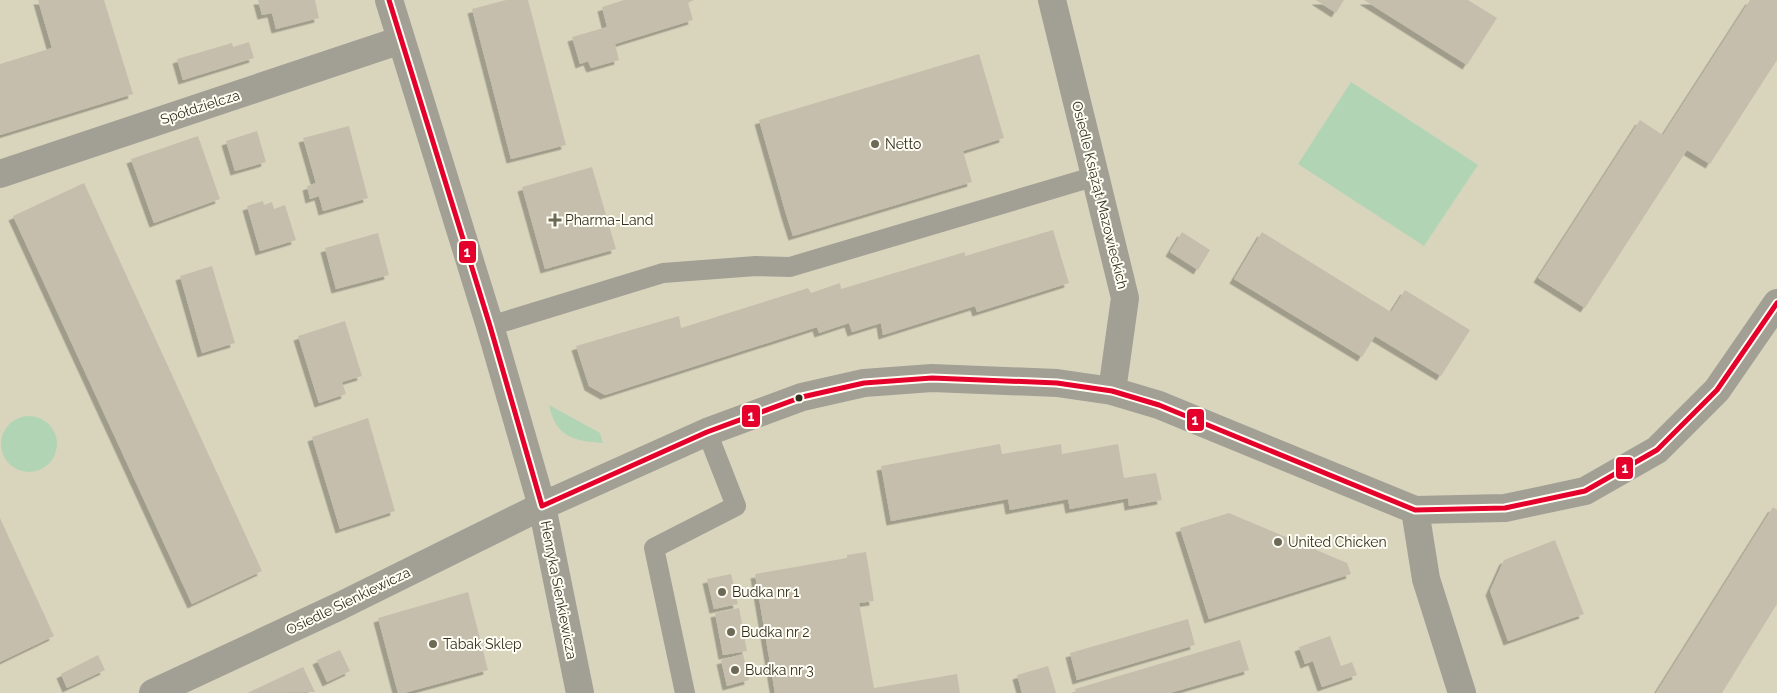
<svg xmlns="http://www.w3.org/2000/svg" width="1777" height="693" font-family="Raleway,sans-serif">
	<defs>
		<filter id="shadow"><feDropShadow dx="-4.5" dy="4.5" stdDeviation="0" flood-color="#0004"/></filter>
	</defs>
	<rect width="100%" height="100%" fill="#d9d5bd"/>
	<path fill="#b1d4b4" d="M 1351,82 L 1478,165 L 1424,246 L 1298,164 Z
		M 549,405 L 600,433 L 603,443 C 573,441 556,437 549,405 Z
		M1 444a28 28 0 1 1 56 0a28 28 0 1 1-56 0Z"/>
	<path fill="#c5beac" filter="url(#shadow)" d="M 38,0 L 104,0 L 133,94 L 0,135 L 0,64 L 52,48 Z
		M 258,0 L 315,0 L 319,18 L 276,29 L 272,13 L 262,15 Z
		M 506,0 L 528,0 L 566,145 L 511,159 L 472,9 Z
		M 624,0 L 694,0 L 688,3 L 693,20 L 615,44 L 619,60 L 591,68 L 588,61 L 580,64 L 572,37 L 607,27 L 602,7 Z
		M 1316,0 L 1344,0 L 1336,13 Z
		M 1364,0 L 1468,0 L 1497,18 L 1467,65 Z
		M 1750,0 L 1777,0 L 1777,60 L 1710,164 L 1687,150 L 1585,308 L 1538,278 L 1640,120 L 1663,135 Z
		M 249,42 L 254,58 L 183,80 L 177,59 L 232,43 L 233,47 Z
		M 979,54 L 1004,138 L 963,151 L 972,182 L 793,236 L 786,214 L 759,120 Z
		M 349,126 L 368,198 L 323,211 L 319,196 L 310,199 L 307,186 L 316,183 L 303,138 Z
		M 257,131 L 266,162 L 235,171 L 226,141 Z
		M 198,136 L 220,199 L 154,223 L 131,159 Z
		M 592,167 L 616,249 L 545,269 L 522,187 Z
		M 84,183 L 262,571 L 192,604 L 13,216 Z
		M 263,201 L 264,205 L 272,202 L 274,209 L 285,205 L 296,240 L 260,251 L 247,206 Z
		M 1053,230 L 1069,283 L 977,312 L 975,306 L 883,335 L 881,323 L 852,332 L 849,323 L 819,333 L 817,327 L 605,395 L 589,386 L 576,346 L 679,316 L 681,328 L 808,288 L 811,293 L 840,283 L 841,289 L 965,252 L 965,256 Z
		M 1182,232 L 1210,250 L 1198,270 L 1170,252 Z
		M 1262,232 L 1391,312 L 1405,290 L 1470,330 L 1441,376 L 1375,336 L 1362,357 L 1234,279 Z
		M 378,233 L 389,275 L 336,289 L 325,248 Z
		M 212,266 L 235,343 L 202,353 L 180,276 Z
		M 345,321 L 362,376 L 342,382 L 346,394 L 319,403 L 298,336 Z
		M 368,418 L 395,511 L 340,529 L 312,437 Z
		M 1000,444 L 1002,454 L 1061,444 L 1062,454 L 1118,444 L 1124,478 L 1156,473 L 1162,500 L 1129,506 L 1128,498 L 1070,509 L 1068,499 L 1010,510 L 1008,499 L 891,521 L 881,466 Z
		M 1773,507 L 1777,510 L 1777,604 L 1722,693 L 1656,693 Z
		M 1229,513 L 1347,563 L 1351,574 L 1209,619 L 1180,528 Z
		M 0,518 L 54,636 L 0,662 Z
		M 1555,540 L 1584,614 L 1508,641 L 1490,591 L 1504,560 Z
		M 866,552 L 874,601 L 859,603 L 874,688 L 957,674 L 960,693 L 775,693 L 755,574 L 847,558 L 847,555 Z
		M 731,574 L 738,604 L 714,609 L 707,579 Z
		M 468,592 L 488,670 L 404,693 L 398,693 L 378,618 Z
		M 739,608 L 747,651 L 723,655 L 715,613 Z
		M 1188,619 L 1195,645 L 1077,680 L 1070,653 Z
		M 1330,636 L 1341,666 L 1352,662 L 1357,675 L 1322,687 L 1313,661 L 1305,664 L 1299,647 Z
		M 1240,640 L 1249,670 L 1170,693 L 1076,693 L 1075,689 Z
		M 340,650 L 350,671 L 327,682 L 317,660 Z
		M 743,654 L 749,680 L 727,686 L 721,660 Z
		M 98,655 L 105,670 L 67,688 L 61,674 Z
		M 1048,666 L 1056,693 L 1022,693 L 1017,675 Z
		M 303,667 L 315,692 L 247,693 Z"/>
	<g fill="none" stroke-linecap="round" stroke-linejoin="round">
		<path stroke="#a29f94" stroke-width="20" d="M 490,326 L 663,273 L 756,266 L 790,267 L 1096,176
			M 685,693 L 654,548 L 736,506 L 707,432"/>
		<path stroke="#a29f94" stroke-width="28" d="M 1052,0 L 1125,298 L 1112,391
			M 0,174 L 401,40
			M 1415,510 L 1426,579 L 1462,693
			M 153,693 L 340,606 L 542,506 L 707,432 L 802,397 L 864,383 L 932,378 L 1057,383 L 1112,391 L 1159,405 L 1415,510 L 1505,508 L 1585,491 L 1657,450 L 1717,390 L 1777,303"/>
		<path stroke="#a29f94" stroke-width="28" d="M 389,0 L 490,326 L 542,506 L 580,693"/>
		<g stroke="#fffdf4" stroke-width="9">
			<path id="bus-1" d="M 389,0 L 490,326 L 542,506
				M 542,506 L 707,432 L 802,397 L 864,383 L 932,378 L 1057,383 L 1112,391 L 1159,405 L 1415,510 L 1505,508 L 1585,491 L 1657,450 L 1717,390 L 1777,303"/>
		</g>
		<use href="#bus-1" stroke="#e4002b" stroke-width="5"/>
	</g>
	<g fill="#6c6956" stroke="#fffdf4" stroke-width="2">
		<circle cx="875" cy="144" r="5"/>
		<path d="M552.5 212.5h5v5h5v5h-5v5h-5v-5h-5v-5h5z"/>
		<circle cx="1278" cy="542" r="5"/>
		<circle cx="722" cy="592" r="5"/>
		<circle cx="731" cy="632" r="5"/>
		<circle cx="433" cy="644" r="5"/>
		<circle cx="735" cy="670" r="5"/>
	</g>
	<circle fill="#322f1e" stroke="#fffdf4" stroke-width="2" cx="799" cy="398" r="4.5"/>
	<g text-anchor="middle" stroke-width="4" stroke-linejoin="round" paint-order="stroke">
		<g font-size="14" fill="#322f1e" stroke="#fffdf4">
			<text transform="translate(200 107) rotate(-18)" y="5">Spółdzielcza</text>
			<text transform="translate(1100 195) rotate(76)" y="5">Osiedle Książąt Mazowieckich</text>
			<text transform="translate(559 590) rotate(79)" y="5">Henryka Sienkiewicza</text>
			<text transform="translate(348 601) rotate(-26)" y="5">Osiedle Sienkiewicza</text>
		</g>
		<g font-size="14" fill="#322f1e" stroke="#fffdf4" text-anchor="start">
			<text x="885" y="149">Netto</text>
			<text x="565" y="225">Pharma-Land</text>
			<text x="1288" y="547">United Chicken</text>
			<text x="732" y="597">Budka nr 1</text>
			<text x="741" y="637">Budka nr 2</text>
			<text x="443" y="649">Tabak Sklep</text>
			<text x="745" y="675">Budka nr 3</text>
		</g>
	</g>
	<g stroke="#fffdf4" stroke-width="2">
		<rect x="458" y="240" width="19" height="24" rx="5" fill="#e4002b"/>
		<rect x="741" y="404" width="20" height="24" rx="5" fill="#e4002b"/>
		<rect x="1186" y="408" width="19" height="24" rx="5" fill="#e4002b"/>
		<rect x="1615" y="456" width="19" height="24" rx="5" fill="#e4002b"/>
	</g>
	<g font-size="14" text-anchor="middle" font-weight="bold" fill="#fff">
		<text x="467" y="257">1</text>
		<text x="751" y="421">1</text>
		<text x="1195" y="425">1</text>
		<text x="1625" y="473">1</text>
	</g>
</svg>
